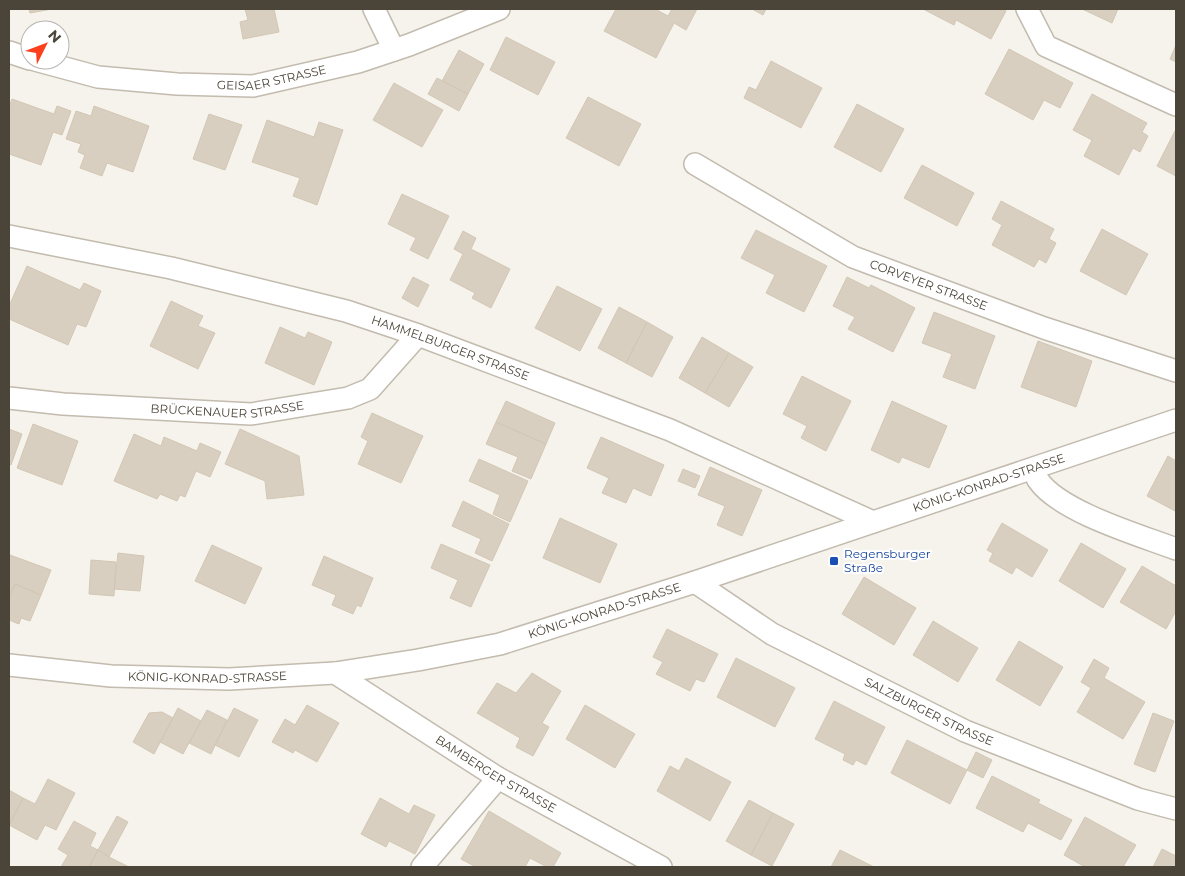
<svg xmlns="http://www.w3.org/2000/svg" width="1185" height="876" font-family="Montserrat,sans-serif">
	<rect width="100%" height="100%" fill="#f6f3ec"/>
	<path fill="#d8cfc1" stroke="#d3c7b4" d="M 29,9 L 52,9 L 30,13 Z
		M 245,9 L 274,9 L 279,32 L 243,39 L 240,22 L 248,20 Z
		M 616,9 L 655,9 L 668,16 L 672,9 L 697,9 L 686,30 L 674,23 L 656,58 L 604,31 Z
		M 752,9 L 766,9 L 763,15 Z
		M 923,9 L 1002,9 L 1006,11 L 991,39 L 956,20 L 954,25 Z
		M 1082,9 L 1118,9 L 1112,23 Z
		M 506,37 L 555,62 L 538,95 L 490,70 Z
		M 1176,45 L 1176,62 L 1170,59 Z
		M 1009,49 L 1073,83 L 1060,108 L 1044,100 L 1033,120 L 985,94 Z
		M 459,50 L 484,64 L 468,94 L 442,81 Z
		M 771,61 L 822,88 L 801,128 L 744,98 L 749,87 L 756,90 Z
		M 437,78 L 468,94 L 459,111 L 428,94 Z
		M 394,83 L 443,110 L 422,147 L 373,120 Z
		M 1092,94 L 1147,123 L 1142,132 L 1148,136 L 1140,152 L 1133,148 L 1119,175 L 1084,156 L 1092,140 L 1073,130 Z
		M 588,97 L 641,124 L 619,166 L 566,138 Z
		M 12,99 L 54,114 L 57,106 L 71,111 L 62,135 L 53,132 L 41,165 L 9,154 L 9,107 Z
		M 857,104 L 904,129 L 881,172 L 834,147 Z
		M 94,106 L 149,126 L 133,172 L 107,163 L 102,176 L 80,168 L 85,155 L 78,152 L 81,144 L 66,139 L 76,111 L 91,116 Z
		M 209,114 L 242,125 L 225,170 L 193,159 Z
		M 267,120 L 314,137 L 319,122 L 343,130 L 317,205 L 293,196 L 300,178 L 252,162 Z
		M 1176,129 L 1176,176 L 1157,166 Z
		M 922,165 L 974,193 L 957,226 L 904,198 Z
		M 402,194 L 449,216 L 428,259 L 410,250 L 416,238 L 388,224 Z
		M 1001,201 L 1054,229 L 1049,239 L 1056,243 L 1046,263 L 1039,259 L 1034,267 L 992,245 L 1002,225 L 992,219 Z
		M 1102,229 L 1148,254 L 1126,295 L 1080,271 Z
		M 756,230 L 827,266 L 804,312 L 766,293 L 775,275 L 741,258 Z
		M 463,231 L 476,238 L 471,249 L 510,269 L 491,308 L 472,298 L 475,293 L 450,280 L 463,254 L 454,249 Z
		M 27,266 L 80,290 L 84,283 L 101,291 L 86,327 L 77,324 L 68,345 L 9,319 L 9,306 Z
		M 413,277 L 429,285 L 418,307 L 402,298 Z
		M 847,277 L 869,288 L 871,285 L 915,308 L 893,352 L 848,329 L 855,317 L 833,306 Z
		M 557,286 L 602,309 L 580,351 L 535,328 Z
		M 171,301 L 203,316 L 198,326 L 215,333 L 198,369 L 150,346 Z
		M 619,307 L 647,322 L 626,363 L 598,348 Z
		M 934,312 L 995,336 L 975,389 L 943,377 L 952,354 L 922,343 Z
		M 647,322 L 673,337 L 652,377 L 626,363 Z
		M 280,327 L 305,338 L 308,332 L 332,342 L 314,385 L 265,363 Z
		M 702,337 L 729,353 L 705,393 L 679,378 Z
		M 1038,341 L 1092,361 L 1076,407 L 1021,387 Z
		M 729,353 L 753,367 L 729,407 L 705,393 Z
		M 802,376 L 851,401 L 826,451 L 801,438 L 807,426 L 783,414 Z
		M 506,401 L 555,423 L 546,444 L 496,422 Z
		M 892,401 L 947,426 L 929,468 L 902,457 L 899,463 L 871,450 Z
		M 372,413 L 423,436 L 401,483 L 358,464 L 368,441 L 361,437 Z
		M 496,422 L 546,444 L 531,479 L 512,471 L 518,457 L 486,444 Z
		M 33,424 L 78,441 L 62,485 L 17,468 Z
		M 9,429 L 22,434 L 11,465 L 9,464 Z
		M 240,429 L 299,456 L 304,495 L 267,499 L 265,481 L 225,464 Z
		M 134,434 L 161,446 L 164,437 L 197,451 L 200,443 L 221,452 L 210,477 L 196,471 L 185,497 L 180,495 L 177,501 L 160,494 L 157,499 L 114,481 Z
		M 601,437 L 664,465 L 651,496 L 633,488 L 626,503 L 602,493 L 609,478 L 587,468 Z
		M 1168,456 L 1176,461 L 1176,508 L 1175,511 L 1147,496 Z
		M 479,459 L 528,481 L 510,522 L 493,514 L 500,495 L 469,481 Z
		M 710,467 L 762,490 L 742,536 L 717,525 L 725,506 L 698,495 Z
		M 683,469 L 700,476 L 695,488 L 678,481 Z
		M 463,501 L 509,524 L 492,561 L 475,553 L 481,539 L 452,526 Z
		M 560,518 L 617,544 L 600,583 L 543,558 Z
		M 1002,523 L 1048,550 L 1032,577 L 1016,567 L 1012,574 L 989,561 L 993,553 L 987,550 Z
		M 1081,543 L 1126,569 L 1103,608 L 1059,581 Z
		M 441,544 L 490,565 L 471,607 L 450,598 L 458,580 L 431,568 Z
		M 212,545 L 262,568 L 245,604 L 195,581 Z
		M 118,553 L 144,556 L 140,591 L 114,589 Z
		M 10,555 L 51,570 L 41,595 L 15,584 L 9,596 L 9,560 Z
		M 324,556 L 373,578 L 361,607 L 357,605 L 353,614 L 332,605 L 336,595 L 312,585 Z
		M 91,560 L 116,562 L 114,596 L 89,594 Z
		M 1142,566 L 1176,586 L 1176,611 L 1166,629 L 1120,602 Z
		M 864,577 L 916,608 L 894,645 L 842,614 Z
		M 15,584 L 41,595 L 30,621 L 21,618 L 19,624 L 9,620 L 9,599 Z
		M 933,621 L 978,648 L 958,682 L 913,655 Z
		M 667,629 L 718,654 L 704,682 L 696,679 L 690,691 L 656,674 L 663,662 L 653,657 Z
		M 1019,641 L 1063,667 L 1040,706 L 996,680 Z
		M 736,658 L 795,688 L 775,727 L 717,697 Z
		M 1094,659 L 1109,668 L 1104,678 L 1145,702 L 1123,739 L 1077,712 L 1091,688 L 1081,682 Z
		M 532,673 L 561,691 L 542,723 L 549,727 L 533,756 L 516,747 L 520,738 L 477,713 L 497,683 L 516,693 Z
		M 834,701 L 885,727 L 866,765 L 856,760 L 853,765 L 843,760 L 845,754 L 815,739 Z
		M 307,705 L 339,723 L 317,762 L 295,750 L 293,753 L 272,742 L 285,719 L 295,725 Z
		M 585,705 L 635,734 L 615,768 L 566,739 Z
		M 178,708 L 201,721 L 183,754 L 160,742 Z
		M 234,708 L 258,720 L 239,757 L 215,745 Z
		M 207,710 L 227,720 L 211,754 L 189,743 Z
		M 162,712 L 173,718 L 154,754 L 133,742 L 149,713 Z
		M 1153,713 L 1174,721 L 1155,772 L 1134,764 Z
		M 907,740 L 967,770 L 950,804 L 891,773 Z
		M 976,752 L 992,760 L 983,778 L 967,770 Z
		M 686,758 L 731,782 L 710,821 L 657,791 L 670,766 L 679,771 Z
		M 992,776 L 1040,800 L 1038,803 L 1072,820 L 1061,840 L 1028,823 L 1023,832 L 976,808 Z
		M 48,779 L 75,793 L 56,830 L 45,825 L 37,840 L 9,825 L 23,798 L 35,804 Z
		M 9,790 L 23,798 L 9,825 Z
		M 380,798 L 409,814 L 414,805 L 435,815 L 415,854 L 389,841 L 386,847 L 361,834 Z
		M 749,800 L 773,813 L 751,855 L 726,841 Z
		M 489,811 L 561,853 L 553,867 L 547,867 L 530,858 L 525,867 L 476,867 L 461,859 Z
		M 773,813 L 794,824 L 772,866 L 751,855 Z
		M 117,816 L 128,822 L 109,857 L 98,850 Z
		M 1085,817 L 1136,845 L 1123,867 L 1085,867 L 1064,855 Z
		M 74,821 L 96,833 L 90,846 L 98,850 L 89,867 L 61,867 L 68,855 L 58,849 Z
		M 1162,849 L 1176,856 L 1176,867 L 1153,867 Z
		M 98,850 L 109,857 L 129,867 L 89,867 Z
		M 840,850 L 874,867 L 831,867 Z"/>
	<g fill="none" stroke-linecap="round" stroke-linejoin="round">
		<g stroke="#c2bbae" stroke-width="24">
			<g id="minor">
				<path d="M 374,9 L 394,50"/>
				<path d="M 1027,9 L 1046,46 L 1176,105"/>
				<path d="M 9,52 L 30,59"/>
				<path id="s1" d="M 35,60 L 98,77 L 177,84 L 253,86 L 358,62 L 409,45 L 499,9"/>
				<path id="s2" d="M 695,164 L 853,257 L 1044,328 L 1176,371"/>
				<path id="s3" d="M 9,236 L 171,268 L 346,311 L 418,335 L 670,430 L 873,522"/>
				<path id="s4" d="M 9,398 L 63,404 L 251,414 L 348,398 L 370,389 L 418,335"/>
				<path d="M 1034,469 C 1035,472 1036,477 1038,480 C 1060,512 1139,535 1176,549"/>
				<path id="s5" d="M 695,582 L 772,634 L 965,731 L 1138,799 L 1176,809"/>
				<path id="s6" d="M 9,665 L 111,676 L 229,679 L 335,673 L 418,660 L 500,644 L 695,582 L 1176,420"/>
				<path id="s7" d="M 335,673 L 498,778 L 661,867"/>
				<path d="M 422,867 L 498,778"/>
			</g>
		</g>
		<use href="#minor" stroke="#fff" stroke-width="21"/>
	</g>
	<rect fill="#1a4fb4" stroke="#fff" stroke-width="2" x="829" y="556" width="10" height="10" rx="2.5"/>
	<g text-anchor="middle" stroke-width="4" stroke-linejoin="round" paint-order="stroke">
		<g font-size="12" fill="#4b4439" stroke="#fff">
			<text dy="4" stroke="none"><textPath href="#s1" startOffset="240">GEISAER STRASSE</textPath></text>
			<text dy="4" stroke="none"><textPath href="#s2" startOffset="264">CORVEYER STRASSE</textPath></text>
			<text dy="4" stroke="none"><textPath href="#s3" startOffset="456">HAMMELBURGER STRASSE</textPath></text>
			<text dy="4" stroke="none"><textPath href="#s4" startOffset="219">BRÜCKENAUER STRASSE</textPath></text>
			<text dy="4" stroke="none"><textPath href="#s6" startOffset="1009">KÖNIG-KONRAD-STRASSE</textPath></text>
			<text dy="4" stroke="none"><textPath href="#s6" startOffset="604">KÖNIG-KONRAD-STRASSE</textPath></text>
			<text dy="4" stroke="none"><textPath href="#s6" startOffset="199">KÖNIG-KONRAD-STRASSE</textPath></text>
			<text dy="4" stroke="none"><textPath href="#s5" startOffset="268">SALZBURGER STRASSE</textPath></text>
			<text dy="4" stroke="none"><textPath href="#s7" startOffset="190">BAMBERGER STRASSE</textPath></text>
		</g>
		<g font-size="12" fill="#164399" stroke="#fff" text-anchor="start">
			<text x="844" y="558">Regensburger<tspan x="844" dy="14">Straße</tspan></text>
		</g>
	</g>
	<rect width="1185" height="876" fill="none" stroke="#4b4439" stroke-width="20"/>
	<g transform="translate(45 45) rotate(48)"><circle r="24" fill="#ffffff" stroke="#b7b4b0"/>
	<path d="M0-4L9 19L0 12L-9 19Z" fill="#fc3f1d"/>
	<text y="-8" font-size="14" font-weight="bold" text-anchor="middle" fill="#4b4439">N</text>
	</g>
</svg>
